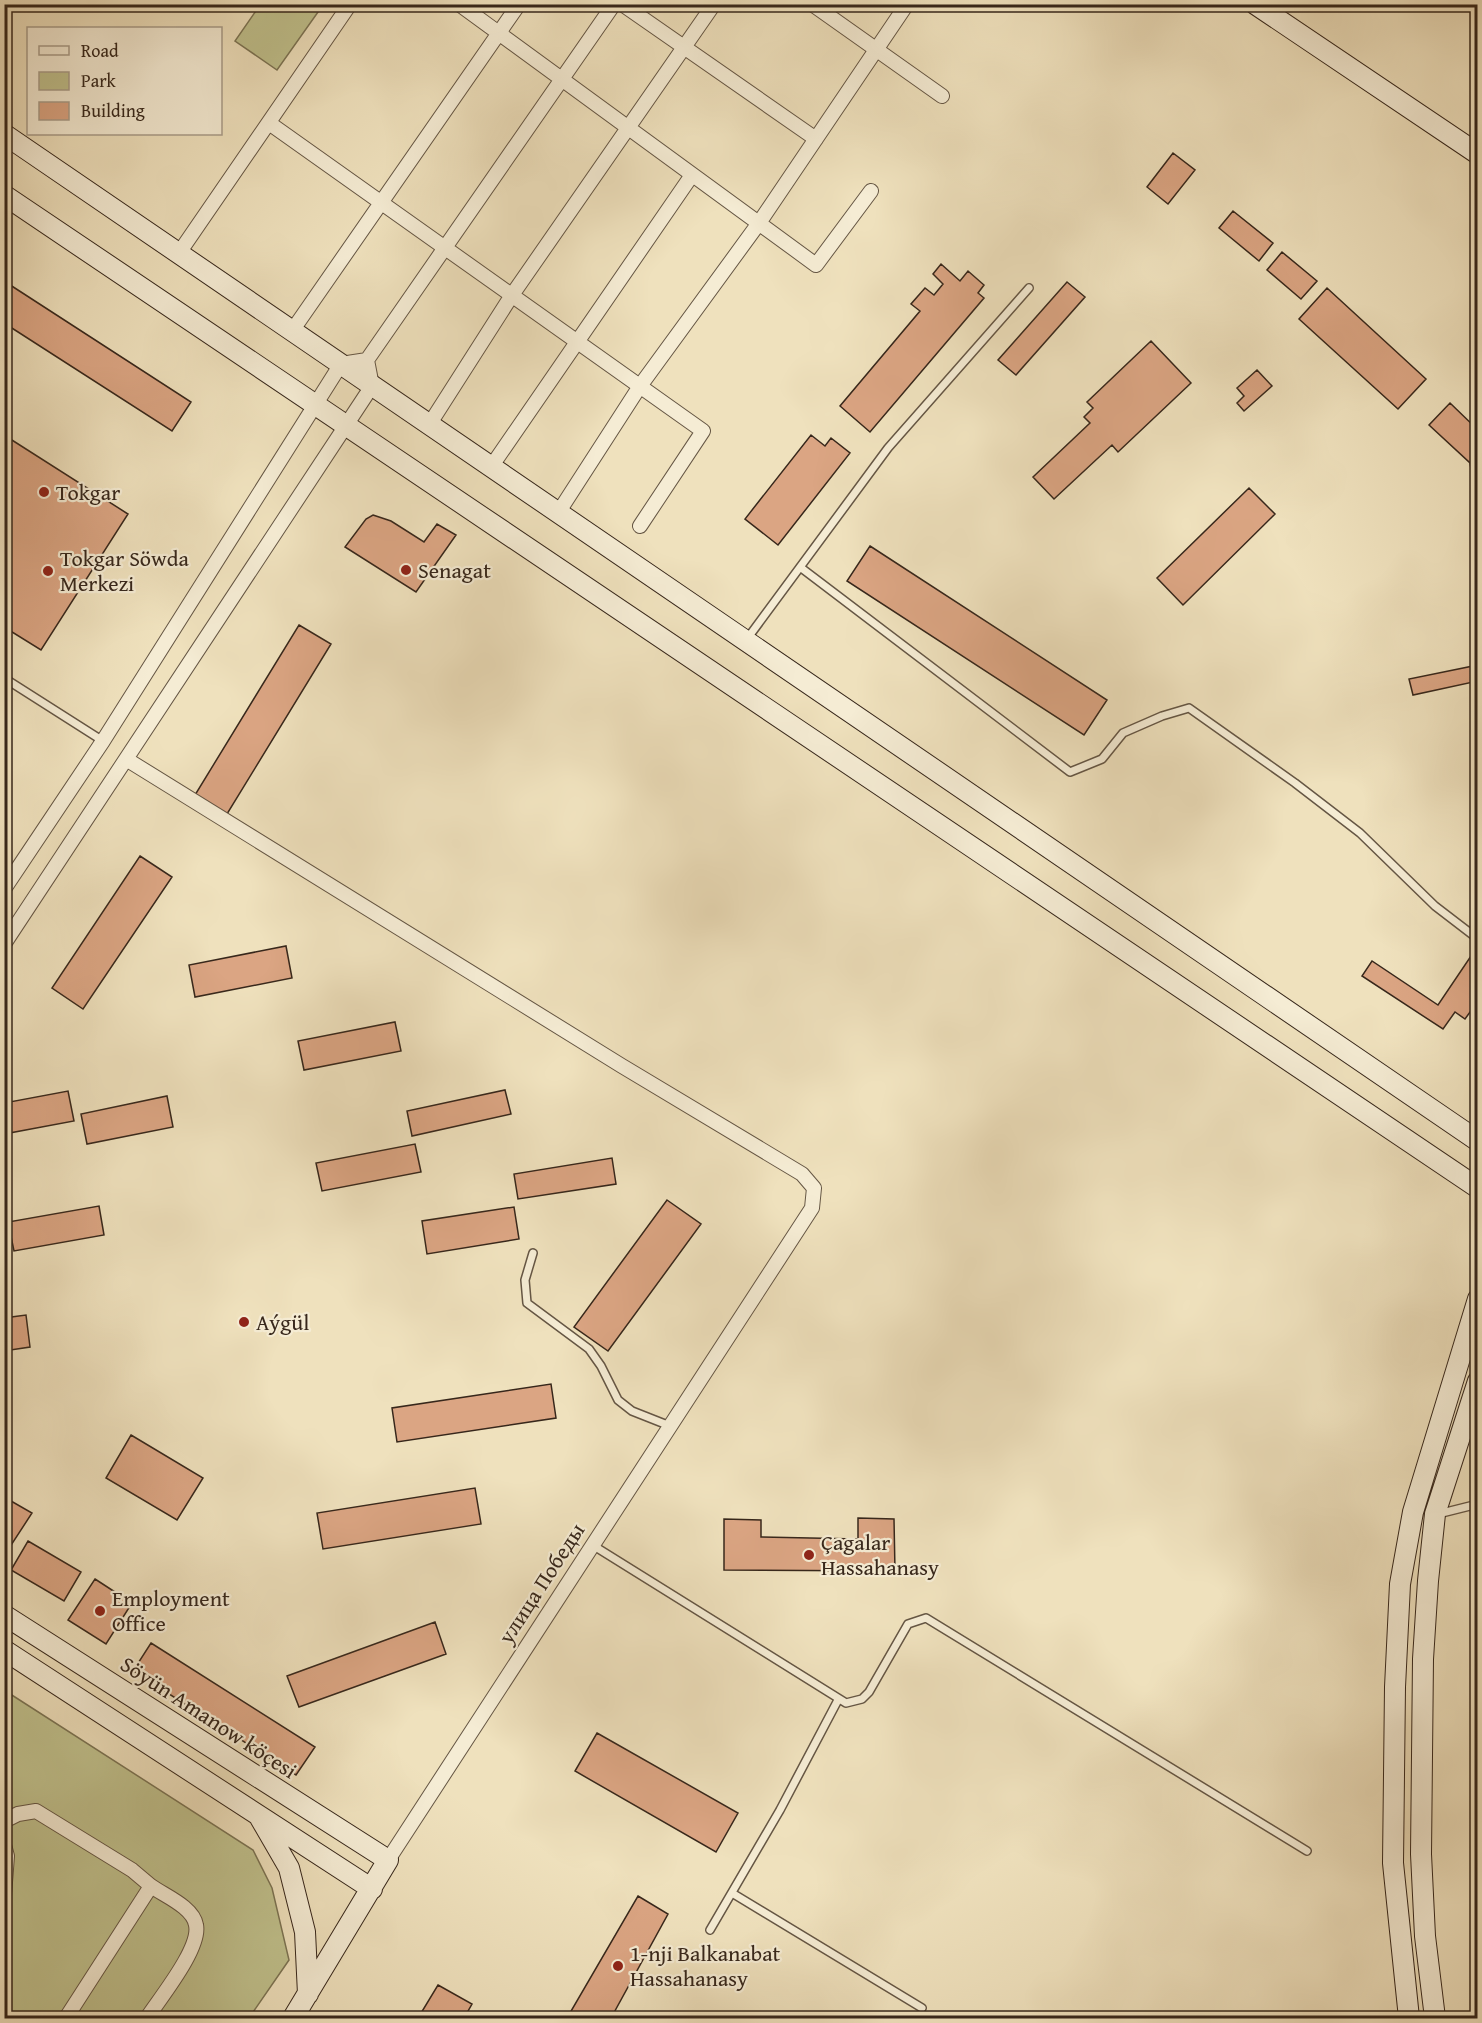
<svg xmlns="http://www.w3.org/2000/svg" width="1482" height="2023" font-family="'Gentium Book Plus',serif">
	<rect width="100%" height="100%" fill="#efe1bd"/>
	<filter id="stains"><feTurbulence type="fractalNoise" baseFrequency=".00333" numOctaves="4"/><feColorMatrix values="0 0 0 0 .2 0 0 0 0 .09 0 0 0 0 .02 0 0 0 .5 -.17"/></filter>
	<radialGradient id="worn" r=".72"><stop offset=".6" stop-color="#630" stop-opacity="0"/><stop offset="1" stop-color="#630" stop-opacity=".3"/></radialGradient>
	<path fill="#c0c18d" stroke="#7c7454" stroke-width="1.5" d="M 260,5 L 323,5 L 277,70 L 235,41 Z
		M 4,1690 L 253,1850 L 272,1888 L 289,1960 L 249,2018 L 5,2018 Z"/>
	<path fill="#dba583" stroke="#37271b" stroke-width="1.5" d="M 1173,153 L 1195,170 L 1168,204 L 1147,187 Z
		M 1233,211 L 1273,243 L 1259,261 L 1219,228 Z
		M 1282,252 L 1317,281 L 1301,299 L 1267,270 Z
		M 941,264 L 960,281 L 968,271 L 984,285 L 978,293 L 984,298 L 870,432 L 840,406 L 920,311 L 911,304 L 925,288 L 934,295 L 943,284 L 933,274 Z
		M 4,281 L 191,402 L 172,431 L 4,323 Z
		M 1067,282 L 1085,297 L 1016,375 L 998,360 Z
		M 1327,288 L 1426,379 L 1398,409 L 1299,319 Z
		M 1151,341 L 1191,383 L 1118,452 L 1112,445 L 1054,499 L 1033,477 L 1090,423 L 1084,417 L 1093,408 L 1087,402 Z
		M 1257,370 L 1272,386 L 1244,411 L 1237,403 L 1244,396 L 1237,388 Z
		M 1450,403 L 1478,430 L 1478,509 L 1470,463 L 1429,425 Z
		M 4,435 L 128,514 L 41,650 L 4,627 Z
		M 811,435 L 825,446 L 831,438 L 850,453 L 778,545 L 745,519 Z
		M 1249,488 L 1275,514 L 1183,605 L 1157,578 Z
		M 373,515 L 391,521 L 424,542 L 437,524 L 456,535 L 416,592 L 345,547 L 366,519 Z
		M 870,546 L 1107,700 L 1084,735 L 847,581 Z
		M 299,625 L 331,644 L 227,814 L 195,795 Z
		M 1478,665 L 1478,681 L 1413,695 L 1409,679 Z
		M 140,856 L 172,877 L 83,1009 L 52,988 Z
		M 286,946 L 292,978 L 195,997 L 189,965 Z
		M 1471,956 L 1478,960 L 1478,1001 L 1465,1019 L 1455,1012 L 1443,1029 L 1362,976 L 1372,961 L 1438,1005 Z
		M 395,1022 L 401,1051 L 304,1070 L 298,1041 Z
		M 505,1090 L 511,1114 L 412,1136 L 407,1111 Z
		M 68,1091 L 74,1121 L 4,1134 L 4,1103 Z
		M 167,1096 L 173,1127 L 87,1144 L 81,1114 Z
		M 415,1144 L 421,1172 L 322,1191 L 316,1163 Z
		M 612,1158 L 616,1184 L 518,1199 L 514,1174 Z
		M 667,1200 L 701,1224 L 608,1351 L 574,1327 Z
		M 99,1206 L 104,1235 L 14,1251 L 8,1222 Z
		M 514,1207 L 519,1239 L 427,1254 L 422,1221 Z
		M 26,1315 L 30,1347 L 4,1351 L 4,1318 Z
		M 551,1384 L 556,1418 L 397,1442 L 392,1408 Z
		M 131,1435 L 203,1478 L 177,1520 L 106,1478 Z
		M 475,1488 L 481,1524 L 323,1549 L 317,1513 Z
		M 4,1497 L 32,1513 L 4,1556 Z
		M 858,1518 L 894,1519 L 895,1571 L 724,1570 L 724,1519 L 761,1520 L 761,1537 L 858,1539 Z
		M 28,1541 L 81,1572 L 64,1601 L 11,1570 Z
		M 95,1579 L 132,1603 L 106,1644 L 68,1620 Z
		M 435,1622 L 446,1654 L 299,1707 L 287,1676 Z
		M 151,1643 L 315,1747 L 296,1775 L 133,1671 Z
		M 597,1733 L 738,1813 L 716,1852 L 575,1771 Z
		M 638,1896 L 668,1914 L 611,2018 L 567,2018 Z
		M 438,1985 L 472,2004 L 464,2018 L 418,2018 Z"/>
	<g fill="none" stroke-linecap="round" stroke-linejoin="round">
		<g stroke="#655644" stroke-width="10">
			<path id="lane" d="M 800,567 L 1070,772 L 1102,759 L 1123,733 L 1162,716 L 1189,708 L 1295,783 L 1360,833 L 1435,906 L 1478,939
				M 747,639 L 888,448 L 1029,288
				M 4,678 L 103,741
				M 533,1253 L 525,1280 L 527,1303 L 589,1349 L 601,1366 L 618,1400 L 632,1411 L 670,1426
				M 1438,1514 L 1478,1504
				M 594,1546 L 846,1703 L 862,1699 L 869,1692 L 908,1624 L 926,1618 L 1307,1851
				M 732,1893 L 922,2008
				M 710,1930 L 780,1810 L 838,1700"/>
		</g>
		<g stroke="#655644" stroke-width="16">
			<path id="street" d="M 459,4 L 816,265 L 871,191
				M 622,4 L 816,139
				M 812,4 L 942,96
				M 269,123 L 703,431 L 640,526
				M 179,253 L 350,4
				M 292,331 L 519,4
				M 429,425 L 512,295 L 714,4
				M 491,467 L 692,175
				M 558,513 L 640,386 L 759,223 L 907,4
				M 126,759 L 622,1066 L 802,1174 L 814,1188 L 812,1208 L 388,1860
				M 4,889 L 103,741 L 341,364 L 367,360 L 614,4
				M 4,944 L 372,386 L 367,360
				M 4,1821 L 18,1814 L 36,1811 L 132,1870 L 151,1886
				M 4,1845 L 7,1856 L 4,1895
				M 66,2018 L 151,1886 C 165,1896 193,1907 196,1925 C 201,1948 160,1998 147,2018"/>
		</g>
		<g stroke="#37271b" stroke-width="22">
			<path id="secondary" d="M 1255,4 L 1478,154
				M 4,134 L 1478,1141
				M 4,195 L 1478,1188
				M 4,1615 L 388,1860 L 293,2018
				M 4,1650 L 372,1889
				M 260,1818 L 289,1868 L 305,1932 L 308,1994
				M 1409,2018 L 1393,1863 L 1395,1687 L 1400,1584 L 1413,1512 L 1478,1299
				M 1435,2018 L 1425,1936 L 1421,1854 L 1423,1659 L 1428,1581 L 1435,1514 L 1478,1381"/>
		</g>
		<use href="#lane" stroke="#f5ecd4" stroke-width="7"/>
		<use href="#street" stroke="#f5ecd4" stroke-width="14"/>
		<use href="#secondary" stroke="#f5ecd4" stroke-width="20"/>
	</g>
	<g fill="#8f2418" stroke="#f5ecd4" stroke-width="2">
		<circle cx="44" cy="492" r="6"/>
		<circle cx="406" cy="570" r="6"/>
		<circle cx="48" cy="571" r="6"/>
		<circle cx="244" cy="1322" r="6"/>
		<circle cx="809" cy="1555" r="6"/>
		<circle cx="100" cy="1611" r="6"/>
		<circle cx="618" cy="1966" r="6"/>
	</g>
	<g text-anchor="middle" stroke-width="4.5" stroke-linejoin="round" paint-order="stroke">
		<g font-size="22" fill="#37271b" stroke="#f5ecd4" text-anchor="start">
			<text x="56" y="500">Tokgar</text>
			<text x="60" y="566">Tokgar Söwda<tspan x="60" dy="25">Merkezi</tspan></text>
			<text x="418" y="578">Senagat</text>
			<text x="256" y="1330">Aýgül</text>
			<text x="821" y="1550">Çagalar<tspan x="821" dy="25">Hassahanasy</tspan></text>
			<text x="112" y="1606">Employment<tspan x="112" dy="25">Office</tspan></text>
			<text x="630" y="1961">1-nji Balkanabat<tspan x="630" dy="25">Hassahanasy</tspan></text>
		</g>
		<g font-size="22" fill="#37271b" stroke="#f5ecd4">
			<text transform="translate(541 1583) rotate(-57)" y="8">улица Победы</text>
			<text transform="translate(209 1717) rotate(33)" y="8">Söyün Amanow köçesi</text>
		</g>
	</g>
	<rect width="1482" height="2023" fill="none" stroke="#efe1bd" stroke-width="24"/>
	<rect x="6" y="6" width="1470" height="2011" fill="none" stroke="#37271b" stroke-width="3"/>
	<rect x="12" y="12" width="1458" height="1999" fill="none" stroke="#37271b" stroke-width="1.5"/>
	<rect x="27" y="27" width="195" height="108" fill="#f5ecd4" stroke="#a99d8a" stroke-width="1.5"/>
	<rect x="39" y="46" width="30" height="9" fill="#f5ecd4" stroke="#a99d8a" stroke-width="1.5"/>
	<text x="81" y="57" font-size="18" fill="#37271b">Road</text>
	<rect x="39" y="72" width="30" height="18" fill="#c0c18d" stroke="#a99d8a" stroke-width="1.5"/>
	<text x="81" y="87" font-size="18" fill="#37271b">Park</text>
	<rect x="39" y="102" width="30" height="18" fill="#dba583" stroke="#a99d8a" stroke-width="1.5"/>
	<text x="81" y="117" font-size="18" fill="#37271b">Building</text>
	<rect width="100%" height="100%" filter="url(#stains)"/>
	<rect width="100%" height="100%" fill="url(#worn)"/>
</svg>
